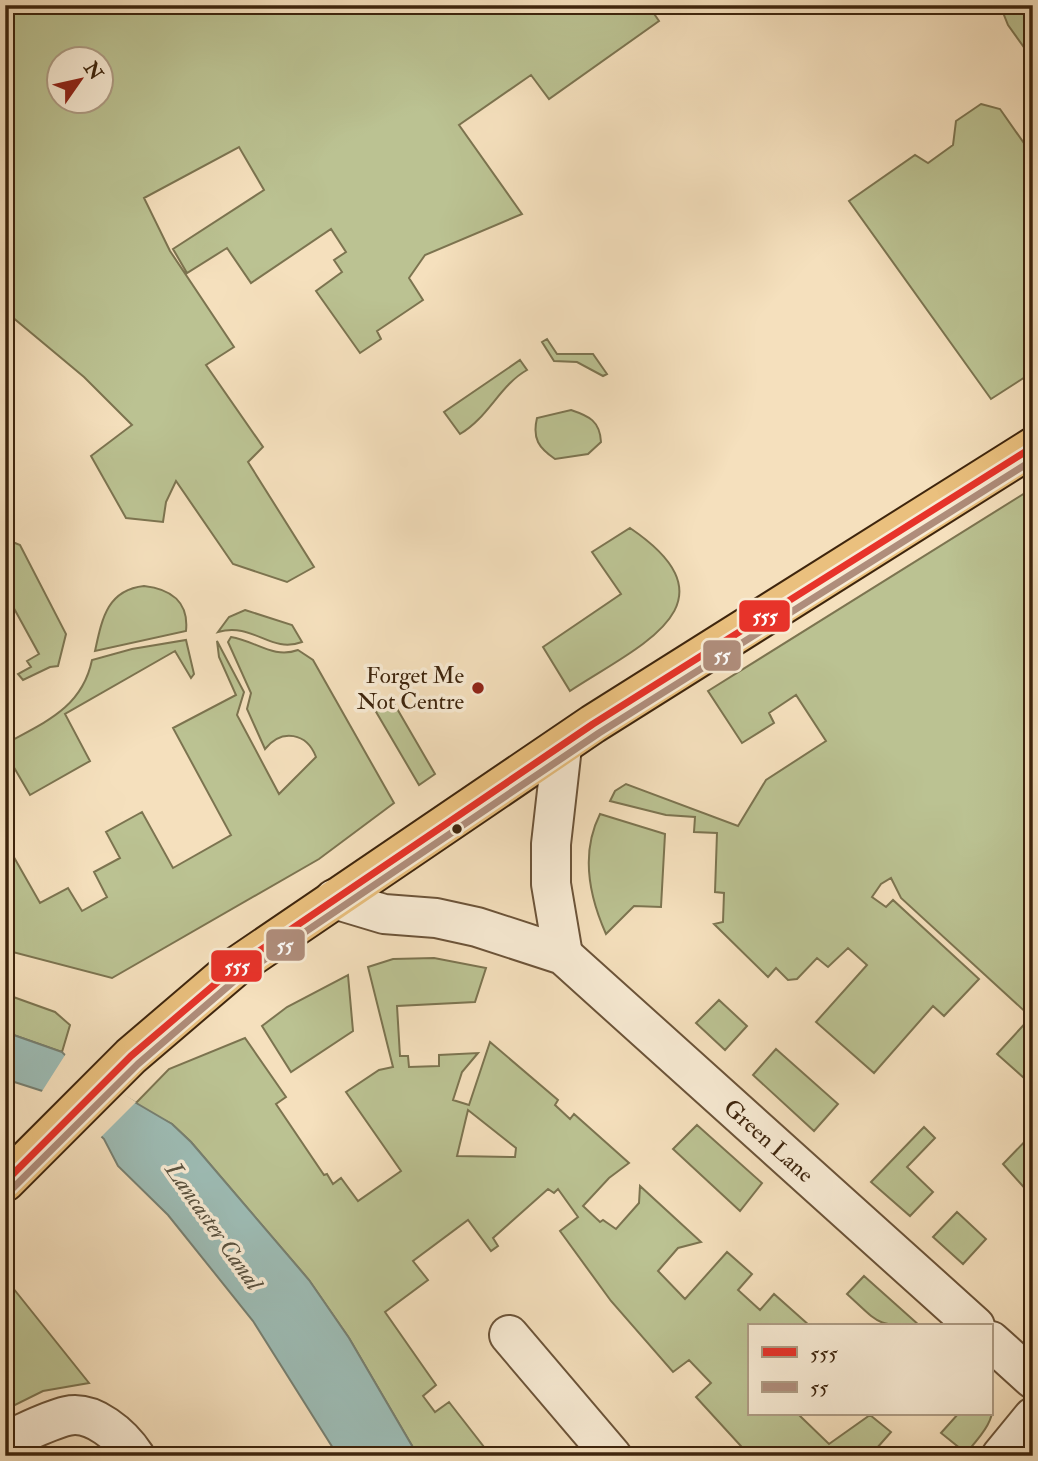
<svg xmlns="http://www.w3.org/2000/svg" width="1038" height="1461" font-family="'IM FELL Double Pica',serif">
	<rect width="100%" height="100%" fill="#f5e0bd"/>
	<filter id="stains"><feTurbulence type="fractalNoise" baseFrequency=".00286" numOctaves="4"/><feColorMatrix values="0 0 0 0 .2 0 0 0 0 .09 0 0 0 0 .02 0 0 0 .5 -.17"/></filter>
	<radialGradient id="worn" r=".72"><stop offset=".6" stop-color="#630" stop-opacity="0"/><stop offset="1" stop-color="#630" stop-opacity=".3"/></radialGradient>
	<path fill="#bbc292" stroke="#7c7450" stroke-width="2" fill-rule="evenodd" d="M 23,5 L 648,5 L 659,21 L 549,99 L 531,75 L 459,125 L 522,214 L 425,255 L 409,278 L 423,300 L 377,331 L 381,339 L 360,353 L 316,291 L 342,272 L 334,260 L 346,252 L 331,229 L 251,283 L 227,248 L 187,273 L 173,249 L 264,190 L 239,147 L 144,198 L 170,251 L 234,347 L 206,365 L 263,447 L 248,462 L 314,567 L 287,582 L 233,564 L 176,481 L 166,502 L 163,522 L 126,518 L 91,456 L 132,425 L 84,377 L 5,311 L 5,18 ZM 60,60 L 102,60 L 102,102 L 60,102 Z
		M 1000,5 L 1033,5 L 1033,60 L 1008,25 Z
		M 981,104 L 1000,109 L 1033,156 L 1033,372 L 991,399 L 849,201 L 915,155 L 928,163 L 953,145 L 956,121 Z
		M 547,339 L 557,354 L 593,354 L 607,374 L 603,376 L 577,362 L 554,361 L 542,342 Z
		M 520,360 L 527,370 C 500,385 488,418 460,434 L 444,412 Z
		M 571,410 C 589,416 600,421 601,442 L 588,454 L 555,459 C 539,448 532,439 537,418 Z
		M 1033,488 L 1033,1086 L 997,1054 L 1031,1017 L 901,898 L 891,878 L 881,884 L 872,897 L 886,907 L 893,900 L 979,979 L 944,1016 L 933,1006 L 874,1073 L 816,1022 L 867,965 L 848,948 L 828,967 L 817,958 L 797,979 L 788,980 L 776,968 L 768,977 L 714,924 L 723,922 L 724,893 L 715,892 L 717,833 L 694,832 L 695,817 L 666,815 L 610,801 L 615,791 L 626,784 L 738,826 L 766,780 L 826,741 L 796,695 L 769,713 L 774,723 L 742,743 L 708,691 Z
		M 630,528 C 742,604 638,646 570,691 L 543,647 L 621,594 L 592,552 Z
		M 15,543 L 20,545 L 66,634 L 58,666 L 50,667 L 23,680 L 18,674 L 31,667 L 27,661 L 39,654 L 5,592 L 5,547 Z
		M 144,586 C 171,589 189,602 186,631 L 95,651 C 102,619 107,590 144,586 Z
		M 245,610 L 292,625 L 302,642 C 270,654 254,622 218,632 L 229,617 Z
		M 231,637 C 256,641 273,659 298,650 L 313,660 L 394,803 L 319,859 L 112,978 L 5,950 L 5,855 L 11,852 L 40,903 L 68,888 L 82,911 L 107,897 L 94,872 L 120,858 L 106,832 L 142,812 L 173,868 L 231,835 L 173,728 L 236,695 L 219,657 L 217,641 L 244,692 L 237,715 L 279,794 L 316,757 C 307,733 282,728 265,749 L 247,709 L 251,693 L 228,642 Z
		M 186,640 L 194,674 L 191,678 L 175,651 L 65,714 L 90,761 L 30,795 L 5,752 L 5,744 C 45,722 82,708 92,660 L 132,649 Z
		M 392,700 L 435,774 L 419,785 L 375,710 Z
		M 600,814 L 665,834 L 661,907 L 634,906 L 606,934 C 589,896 580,854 600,814 Z
		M 434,958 L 486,968 L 475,1002 L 397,1006 L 400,1056 L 408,1056 L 409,1067 L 439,1066 L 439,1055 L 478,1053 L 462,1072 L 453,1100 L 469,1105 L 490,1042 L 558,1100 L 555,1105 L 570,1119 L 574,1114 L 629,1163 L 609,1178 L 583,1206 L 600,1222 L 603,1220 L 616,1229 L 639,1203 L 640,1186 L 701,1242 L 678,1248 L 658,1271 L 685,1299 L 727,1252 L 752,1274 L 738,1290 L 760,1310 L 774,1294 L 810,1326 L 749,1326 L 749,1414 L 798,1414 L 829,1444 L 870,1415 L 891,1432 L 870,1456 L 750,1456 L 696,1397 L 711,1383 L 689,1360 L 673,1372 L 611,1301 L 560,1231 L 578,1217 L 558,1189 L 554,1193 L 548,1189 L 493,1238 L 498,1246 L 491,1251 L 468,1220 L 413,1261 L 428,1280 L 385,1312 L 436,1385 L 423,1396 L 435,1412 L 449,1402 L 491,1456 L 418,1456 L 349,1338 L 309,1280 L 191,1142 L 172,1124 L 134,1105 L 169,1069 L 245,1038 L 286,1097 L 276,1104 L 324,1175 L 327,1174 L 333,1184 L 341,1178 L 358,1201 L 401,1171 L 346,1092 L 379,1070 L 393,1067 L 368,967 L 393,959 ZM 468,1110 L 516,1148 L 515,1157 L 457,1156 Z
		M 348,975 L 353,1031 L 291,1072 L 262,1026 L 287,1007 Z
		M 5,994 L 55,1012 L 70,1025 L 62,1052 L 5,1032 Z
		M 719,1000 L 747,1026 L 725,1050 L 696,1023 Z
		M 776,1049 L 838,1104 L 814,1131 L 753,1075 Z
		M 697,1125 L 762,1183 L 740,1211 L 673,1149 Z
		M 924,1127 L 935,1138 L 907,1167 L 933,1192 L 910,1216 L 871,1182 Z
		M 1033,1133 L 1033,1189 L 1029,1193 L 1003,1164 Z
		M 957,1212 L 986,1239 L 963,1264 L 933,1237 Z
		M 864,1276 L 920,1326 C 875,1326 879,1323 847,1294 Z
		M 5,1278 L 89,1383 L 43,1391 L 5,1410 Z
		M 991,1396 C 999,1418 979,1438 966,1453 L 941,1433 L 958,1414 L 991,1414 Z"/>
	<path fill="#9dbcb5" stroke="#778072" stroke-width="2" d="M 5,1032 L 62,1052 L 80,1070 L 172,1124 L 191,1142 L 309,1280 L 349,1338 L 418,1456 L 338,1456 L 253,1321 L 168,1215 L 118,1166 L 104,1139 L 61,1097 L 5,1079 Z"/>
	<path fill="#f5e0bd" d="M 67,1052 L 82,1067 L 136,1102 L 99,1139 L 59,1100 L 39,1096 Z"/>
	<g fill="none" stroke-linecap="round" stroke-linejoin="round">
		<g stroke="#6c5439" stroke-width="42">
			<g id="minor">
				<path d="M 562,747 L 551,844 L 551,884 L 563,955"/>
				<path id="s1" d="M 334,899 L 384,914 L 436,918 L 477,927 L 563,955 L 975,1326"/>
				<path d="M 509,1335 L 612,1456"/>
				<path d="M 991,1341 L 1033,1379"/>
				<path d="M 5,1441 C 25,1433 46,1421 67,1416 C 93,1410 122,1436 135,1456"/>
				<path d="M 1001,1456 L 1033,1417"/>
			</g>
		</g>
		<g stroke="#3e250d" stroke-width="42">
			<path id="major" d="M 5,1182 L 131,1056 L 234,968 L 593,724 L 1033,447"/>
		</g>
		<use href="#minor" stroke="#f8ebd4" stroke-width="38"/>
		<use href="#major" stroke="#eac07e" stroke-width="38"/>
		<g stroke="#f8ebd4" stroke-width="12">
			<path id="bus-1" d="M 5,1182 L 131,1056 L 234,968 L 593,724 L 1033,447"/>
		</g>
		<g stroke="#f8ebd4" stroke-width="12">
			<path id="bus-2" d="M 12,1189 L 138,1064 L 240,976 L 599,733 L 1033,460"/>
		</g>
		<use href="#bus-1" stroke="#e7332a" stroke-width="7"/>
		<use href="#bus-2" stroke="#af8d7b" stroke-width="7"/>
	</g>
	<circle fill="#8f2418" stroke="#f8ebd4" stroke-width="2.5" cx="478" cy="688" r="7"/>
	<circle fill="#3e250d" stroke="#f8ebd4" stroke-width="2.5" cx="457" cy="829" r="6"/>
	<g text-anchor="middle" stroke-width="7" stroke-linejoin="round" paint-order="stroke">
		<g font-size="23" fill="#3e250d" stroke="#f8ebd4" text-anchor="end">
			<text x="464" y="683">Forget Me<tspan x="464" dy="26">Not Centre</tspan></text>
		</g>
		<g font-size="23" fill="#3e250d" stroke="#f8ebd4">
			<text dy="8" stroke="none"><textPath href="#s1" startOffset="514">Green Lane</textPath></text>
		</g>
		<g font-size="24" font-style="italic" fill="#5a523f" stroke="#f8ebd4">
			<text transform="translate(214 1226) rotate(55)" y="8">Lancaster Canal</text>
		</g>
	</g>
	<g stroke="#f8ebd4" stroke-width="2.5">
		<rect x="738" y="599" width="53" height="34" rx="7" fill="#e7332a"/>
		<rect x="702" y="639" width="40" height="33" rx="7" fill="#af8d7b"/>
		<rect x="265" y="928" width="41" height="34" rx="7" fill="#af8d7b"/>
		<rect x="210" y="949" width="53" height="34" rx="7" fill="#e7332a"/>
	</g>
	<g font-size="19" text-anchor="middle" font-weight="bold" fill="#fff">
		<text x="765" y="623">555</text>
		<text x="722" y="662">55</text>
		<text x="285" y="952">55</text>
		<text x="237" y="973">555</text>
	</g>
	<rect width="1038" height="1461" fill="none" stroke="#f5e0bd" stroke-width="28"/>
	<rect x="7" y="7" width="1024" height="1447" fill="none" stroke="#3e250d" stroke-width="3.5"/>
	<rect x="14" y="14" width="1010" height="1433" fill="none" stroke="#3e250d" stroke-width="2"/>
	<rect x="748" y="1324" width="245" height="91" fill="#f8ebd4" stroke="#ae9c84" stroke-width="2"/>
	<rect x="762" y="1347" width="35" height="10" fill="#e7332a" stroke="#ae9c84" stroke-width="2"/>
	<text x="810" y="1360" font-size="21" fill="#3e250d">555</text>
	<rect x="762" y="1382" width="35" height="10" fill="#af8d7b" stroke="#ae9c84" stroke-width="2"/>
	<text x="810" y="1394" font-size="21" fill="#3e250d">55</text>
	<g transform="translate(80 80) rotate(56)"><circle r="33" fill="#f8ebd4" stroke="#ae9c84" stroke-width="2"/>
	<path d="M0-5L12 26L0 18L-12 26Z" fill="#8f2418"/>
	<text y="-10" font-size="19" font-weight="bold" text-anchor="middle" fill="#3e250d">N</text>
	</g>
	<rect width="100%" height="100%" filter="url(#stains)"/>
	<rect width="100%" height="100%" fill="url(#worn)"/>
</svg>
